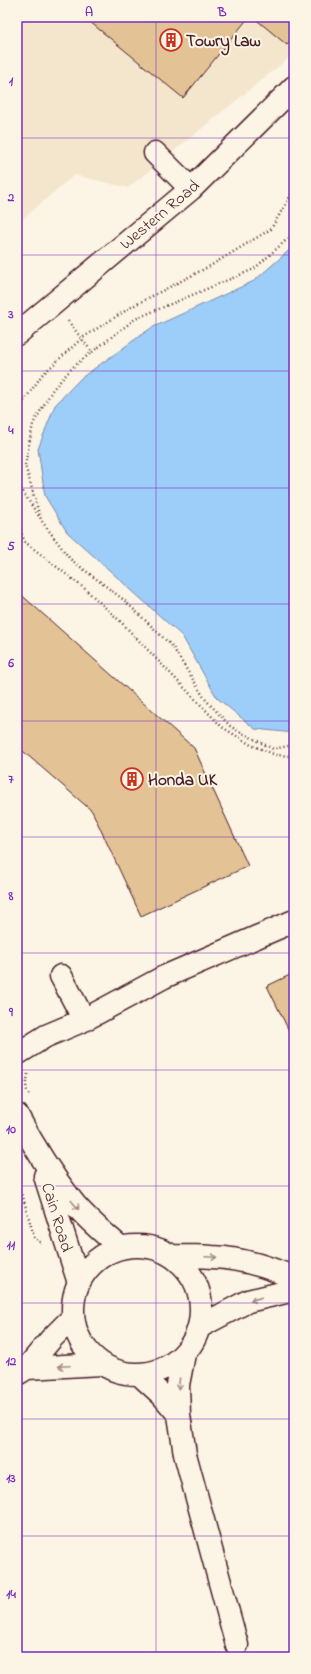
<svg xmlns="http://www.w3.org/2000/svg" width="311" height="1674" font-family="'Indie Flower',sans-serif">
	<rect width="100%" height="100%" fill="#fcf5e5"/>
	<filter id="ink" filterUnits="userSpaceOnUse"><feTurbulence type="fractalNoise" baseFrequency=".025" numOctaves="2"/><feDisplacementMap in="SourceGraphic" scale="8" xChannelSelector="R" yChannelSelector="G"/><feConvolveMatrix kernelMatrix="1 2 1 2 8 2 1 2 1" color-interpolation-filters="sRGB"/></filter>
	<g filter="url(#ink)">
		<path fill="#f4e6cd" d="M 17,17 L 294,17 L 294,54 L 128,188 L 74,175 L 17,224 Z"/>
		<path fill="#9dcdf9" stroke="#7c87a7" d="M 294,246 L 294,733 L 255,729 L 217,698 L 182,636 L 67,532 L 45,496 L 38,449 L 55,405 L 81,378 L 151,328 L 254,281 Z"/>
		<path fill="#e3c396" stroke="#4a1f2b" d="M 84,17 L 249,17 L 183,98 Z
			M 253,17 L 294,17 L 294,37 L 287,45 Z
			M 17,591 L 194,748 L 248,866 L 141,916 L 92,811 L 17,746 Z
			M 294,973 L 294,1041 L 267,986 Z"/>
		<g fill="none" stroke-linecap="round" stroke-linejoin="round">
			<g stroke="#4a1f2b" stroke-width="25">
				<path id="minor" d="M 155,153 L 191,189
					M 17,334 L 191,189 L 294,87
					M 61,976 L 84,1020
					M 17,1054 L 46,1036 L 84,1020 L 164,977 L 294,921
					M 17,1115 C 33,1145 51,1174 72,1201 C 86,1219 104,1233 121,1248
					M 45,1176 L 79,1283
					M73 1310a64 64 0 1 1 128 0a64 64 0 1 1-128 0Z
					M 172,1256 C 185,1256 199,1256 212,1257 C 240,1258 269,1267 294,1278
					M 199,1327 L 248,1301 L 294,1290
					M 184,1354 L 178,1385 L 179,1415 L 185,1454 L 237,1645
					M 27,1368 L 102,1364
					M 17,1374 L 27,1368 L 51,1339 L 73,1317
					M 139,1374 L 162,1395 L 179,1415"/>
			</g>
			<path stroke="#4a1f2b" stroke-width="2.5" stroke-dasharray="1 3" stroke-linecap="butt" d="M 294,233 L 254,269 L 135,319 L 74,366 L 53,389 L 33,424 L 25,465 L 41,520 L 70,559 L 124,600 L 172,646 L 205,699 L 231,727 L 273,749 L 294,745
				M 68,321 L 92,352
				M 17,411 L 42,375 L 82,338 L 133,306 L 210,266 L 271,229 L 294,190
				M 17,481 L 19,486 L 40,518
				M 17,523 L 25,542 L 85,589 L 119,620 L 222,727 L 251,745 L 276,755 L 294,756
				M 28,1074 L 26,1088 L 29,1096
				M 17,1188 L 23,1197 L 34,1237 L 39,1242 L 42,1242"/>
			<use href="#minor" stroke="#fcf5e5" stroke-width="22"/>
		</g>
		<defs><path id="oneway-shaft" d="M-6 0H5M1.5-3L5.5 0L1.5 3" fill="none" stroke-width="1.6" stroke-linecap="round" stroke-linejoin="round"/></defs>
		<g stroke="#a38a88">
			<use href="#oneway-shaft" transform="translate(75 1205) rotate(49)"/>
			<use href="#oneway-shaft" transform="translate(211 1257) rotate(3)"/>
			<use href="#oneway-shaft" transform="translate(256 1299) rotate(164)"/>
			<use href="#oneway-shaft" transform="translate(64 1366) rotate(177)"/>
			<use href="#oneway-shaft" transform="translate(179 1384) rotate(96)"/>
		</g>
	</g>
	<path fill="none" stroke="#7b2cbf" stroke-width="1" stroke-opacity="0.55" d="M 156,17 L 156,1657M 17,138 L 294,138M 17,255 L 294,255M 17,371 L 294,371M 17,488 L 294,488M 17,604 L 294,604M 17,721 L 294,721M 17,837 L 294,837M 17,953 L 294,953M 17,1070 L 294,1070M 17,1186 L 294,1186M 17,1303 L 294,1303M 17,1419 L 294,1419M 17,1536 L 294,1536"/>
	<defs>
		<g id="building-ring" transform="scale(1.15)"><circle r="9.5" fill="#fcf5e5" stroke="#c8321e" stroke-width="1.5"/><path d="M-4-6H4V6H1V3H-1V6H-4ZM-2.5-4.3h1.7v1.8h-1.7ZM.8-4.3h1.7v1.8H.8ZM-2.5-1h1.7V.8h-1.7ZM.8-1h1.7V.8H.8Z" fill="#c8321e"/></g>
	</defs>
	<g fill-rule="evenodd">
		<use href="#building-ring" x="171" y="40"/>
		<use href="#building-ring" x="132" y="779"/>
	</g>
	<g text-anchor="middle" stroke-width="4" stroke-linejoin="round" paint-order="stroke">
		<g font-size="17" font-weight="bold" fill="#4a1f2b" stroke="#fcf5e5" text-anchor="start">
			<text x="186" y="46">Towry Law</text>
			<text x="148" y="785">Honda UK</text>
		</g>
		<g font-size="17" fill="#4a1f2b" stroke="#fcf5e5">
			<text transform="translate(159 214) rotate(-40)" y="6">Western Road</text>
			<text transform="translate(58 1217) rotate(73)" y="6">Cain Road</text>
		</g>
	</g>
	<rect width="311" height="1674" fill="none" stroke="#fcf5e5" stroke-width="44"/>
	<rect x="22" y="22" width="267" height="1630" fill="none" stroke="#7b2cbf" stroke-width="1.5"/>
	<g font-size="13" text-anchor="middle" font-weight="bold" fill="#7b2cbf">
		<text x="89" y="16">A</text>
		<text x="222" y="16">B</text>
		<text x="11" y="85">1</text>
		<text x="11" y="201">2</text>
		<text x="11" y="318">3</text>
		<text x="11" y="434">4</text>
		<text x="11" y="550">5</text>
		<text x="11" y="667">6</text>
		<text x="11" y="783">7</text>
		<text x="11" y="900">8</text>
		<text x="11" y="1016">9</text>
		<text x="11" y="1133">10</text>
		<text x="11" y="1249">11</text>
		<text x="11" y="1365">12</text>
		<text x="11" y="1482">13</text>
		<text x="11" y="1598">14</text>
	</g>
</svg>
